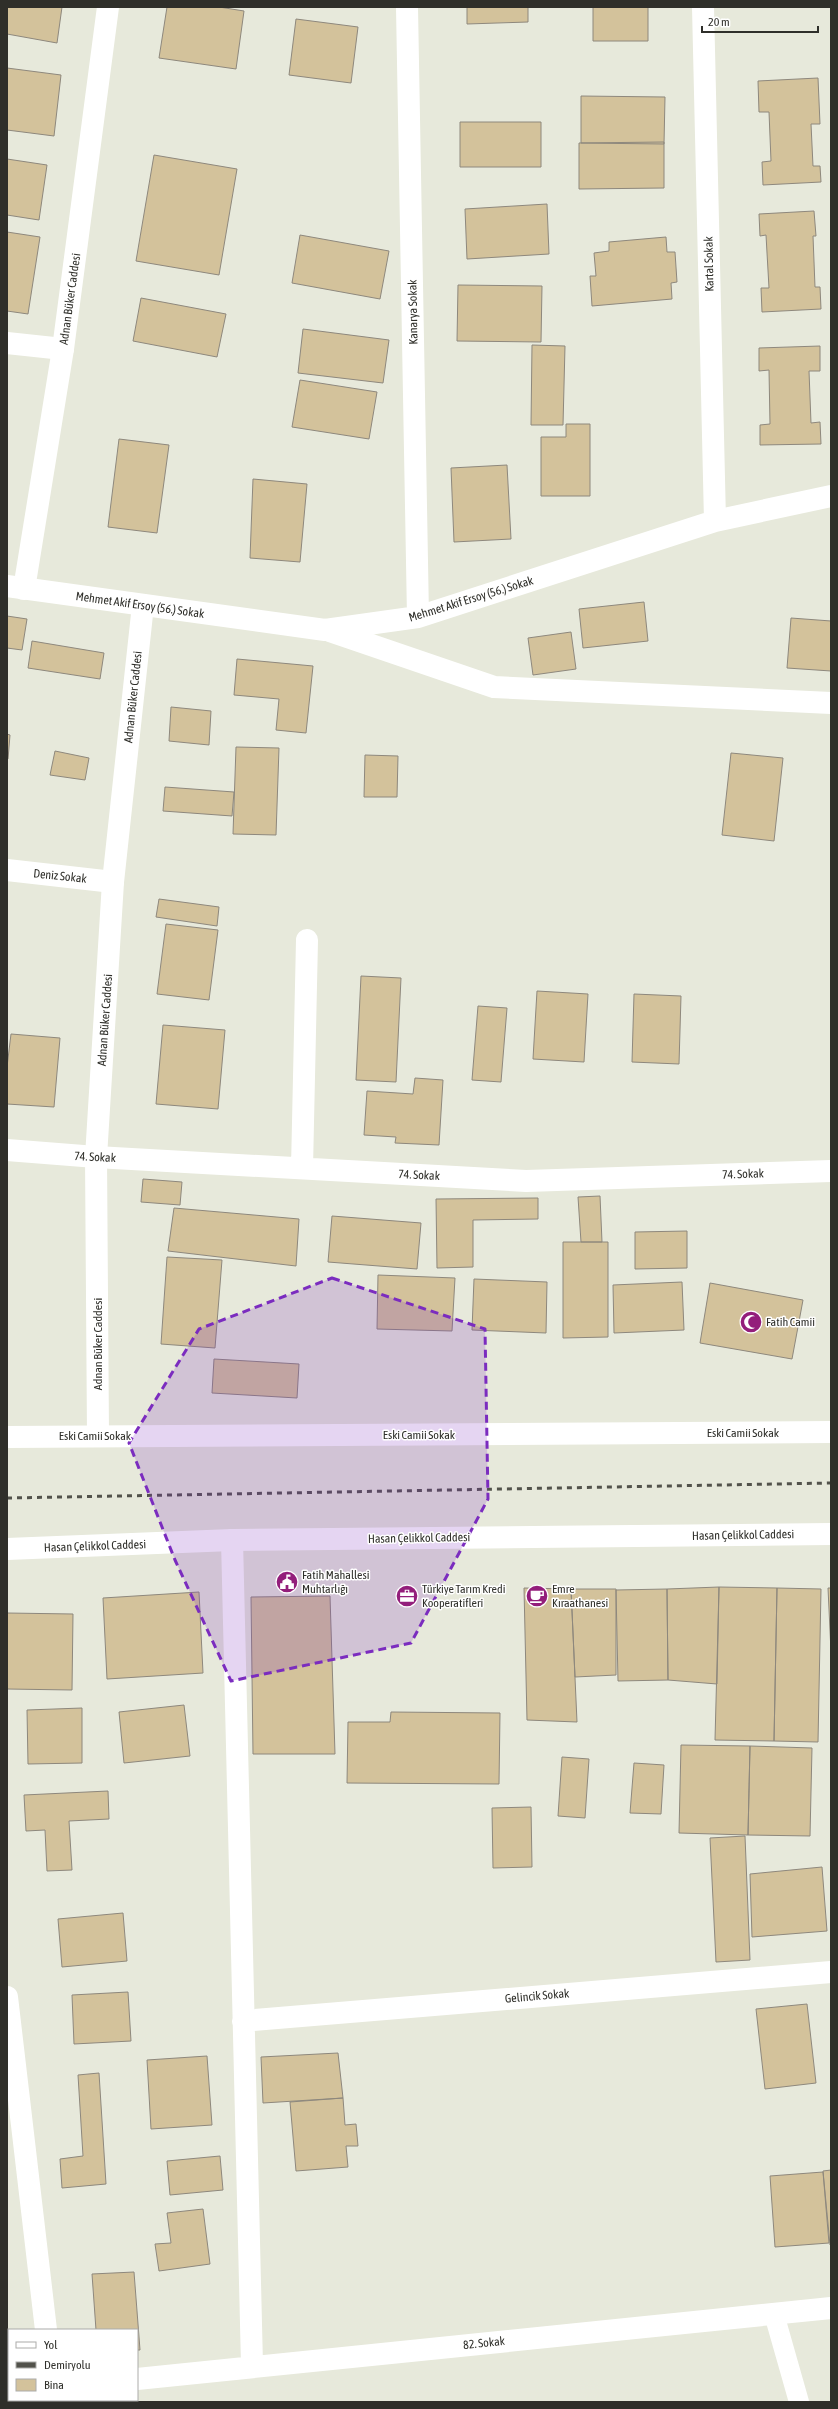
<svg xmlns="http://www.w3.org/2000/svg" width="838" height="2409" font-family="'Asap Condensed',sans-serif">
	<rect width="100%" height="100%" fill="#e7e9db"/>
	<path fill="#d3c29b" stroke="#8e887d" d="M 7,7 L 62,7 L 57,43 L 7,34 Z
		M 167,7 L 219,7 L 244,11 L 236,69 L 159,58 Z
		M 467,7 L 528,7 L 528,22 L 467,24 Z
		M 593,7 L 648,7 L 648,41 L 593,41 Z
		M 296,19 L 358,27 L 351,83 L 289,75 Z
		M 7,68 L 61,75 L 54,136 L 7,130 Z
		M 818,78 L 820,124 L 811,124 L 813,166 L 820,166 L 821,182 L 763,185 L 762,162 L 771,161 L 769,112 L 759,112 L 758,81 Z
		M 581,96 L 665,97 L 664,144 L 581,143 Z
		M 460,122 L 541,122 L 541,167 L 460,167 Z
		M 664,142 L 664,188 L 579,189 L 579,143 Z
		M 154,155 L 237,169 L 219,275 L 136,261 Z
		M 7,159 L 47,165 L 39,220 L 7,215 Z
		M 547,204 L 549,254 L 467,259 L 465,209 Z
		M 814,211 L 816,236 L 813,236 L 815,287 L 820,287 L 821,309 L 762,312 L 761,288 L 769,288 L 766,235 L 760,236 L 759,214 Z
		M 7,232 L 40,237 L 28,314 L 7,311 Z
		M 300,235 L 389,251 L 380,299 L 292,283 Z
		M 666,237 L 667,252 L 675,252 L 677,282 L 671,283 L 672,299 L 592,306 L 590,276 L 596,276 L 594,253 L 609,251 L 609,242 Z
		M 458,285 L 542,286 L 541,342 L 457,341 Z
		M 141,298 L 226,314 L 217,357 L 133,341 Z
		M 303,329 L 389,340 L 383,383 L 298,373 Z
		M 532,345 L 565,346 L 563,425 L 531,425 Z
		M 820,346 L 820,371 L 809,371 L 811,423 L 820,422 L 821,444 L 760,445 L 760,425 L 770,424 L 769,370 L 759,371 L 759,348 Z
		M 300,380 L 377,392 L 369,439 L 292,427 Z
		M 566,424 L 590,424 L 590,496 L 541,496 L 541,437 L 566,437 Z
		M 119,439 L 169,445 L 157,533 L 108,527 Z
		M 507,465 L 511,539 L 454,542 L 451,468 Z
		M 253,479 L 307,484 L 300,562 L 250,558 Z
		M 644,602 L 648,641 L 583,648 L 579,609 Z
		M 7,616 L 27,619 L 22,650 L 7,648 Z
		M 791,618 L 831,621 L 831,671 L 787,668 Z
		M 571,632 L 576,669 L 533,675 L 528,638 Z
		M 32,641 L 104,653 L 100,679 L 28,668 Z
		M 237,659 L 313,666 L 306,733 L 276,730 L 279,699 L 234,695 Z
		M 171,707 L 211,711 L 209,745 L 169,741 Z
		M 7,734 L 10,735 L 8,759 L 7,759 Z
		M 236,747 L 279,748 L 276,835 L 233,834 Z
		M 55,751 L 89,758 L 85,780 L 50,775 Z
		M 731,753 L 783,758 L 774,841 L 722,835 Z
		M 365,755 L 398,756 L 397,797 L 364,797 Z
		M 165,787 L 234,792 L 232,816 L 163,811 Z
		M 159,899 L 219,907 L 217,926 L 156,917 Z
		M 166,924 L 218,930 L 209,1000 L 157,994 Z
		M 361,976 L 401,978 L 396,1082 L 356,1080 Z
		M 537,991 L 588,994 L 584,1062 L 533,1059 Z
		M 634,994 L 681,996 L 679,1064 L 632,1062 Z
		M 478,1006 L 507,1008 L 501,1082 L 472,1080 Z
		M 163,1025 L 225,1030 L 218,1109 L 156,1104 Z
		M 11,1034 L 60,1038 L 54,1107 L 7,1104 L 7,1067 Z
		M 415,1078 L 443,1080 L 439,1145 L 395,1143 L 396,1137 L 364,1135 L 367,1091 L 413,1094 Z
		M 143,1179 L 182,1182 L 180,1205 L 141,1202 Z
		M 600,1196 L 602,1242 L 581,1242 L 578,1197 Z
		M 538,1198 L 538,1219 L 473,1220 L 473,1267 L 437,1268 L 436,1199 Z
		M 174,1208 L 299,1219 L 296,1266 L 168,1251 Z
		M 332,1216 L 421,1223 L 417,1269 L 328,1262 Z
		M 687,1231 L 687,1268 L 635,1269 L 635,1232 Z
		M 563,1242 L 608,1242 L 608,1337 L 563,1338 Z
		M 167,1257 L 222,1260 L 215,1348 L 161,1344 Z
		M 378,1275 L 455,1278 L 452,1331 L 377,1329 Z
		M 474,1279 L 547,1282 L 546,1333 L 472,1330 Z
		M 682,1282 L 684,1330 L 614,1333 L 613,1285 Z
		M 710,1283 L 803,1300 L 792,1359 L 700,1343 Z
		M 214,1359 L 299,1364 L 297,1398 L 212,1393 Z
		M 719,1587 L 777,1588 L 774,1741 L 715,1740 Z
		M 719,1587 L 717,1684 L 668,1680 L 667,1589 Z
		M 524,1588 L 571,1589 L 577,1722 L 527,1720 Z
		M 777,1588 L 821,1589 L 818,1742 L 774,1741 Z
		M 828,1588 L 831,1588 L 831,1652 Z
		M 571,1589 L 616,1589 L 616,1675 L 575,1677 Z
		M 667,1589 L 668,1680 L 618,1681 L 616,1590 Z
		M 199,1592 L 203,1673 L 107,1679 L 103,1598 Z
		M 330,1596 L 335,1754 L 253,1754 L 251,1597 Z
		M 7,1613 L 73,1614 L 72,1690 L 7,1689 Z
		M 184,1705 L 190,1756 L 124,1763 L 119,1712 Z
		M 82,1708 L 82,1763 L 28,1764 L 27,1710 Z
		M 391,1712 L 500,1713 L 499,1784 L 347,1783 L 348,1722 L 390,1722 Z
		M 681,1745 L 750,1746 L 748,1835 L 679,1833 Z
		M 750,1746 L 812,1748 L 810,1836 L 748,1835 Z
		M 562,1757 L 589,1759 L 585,1818 L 558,1816 Z
		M 634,1763 L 664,1765 L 661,1814 L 630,1813 Z
		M 108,1791 L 109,1819 L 69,1821 L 72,1870 L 47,1871 L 45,1830 L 26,1831 L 24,1795 Z
		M 531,1807 L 532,1867 L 493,1868 L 492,1808 Z
		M 745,1836 L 750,1960 L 716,1962 L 710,1838 Z
		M 822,1867 L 827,1931 L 752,1937 L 750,1874 Z
		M 123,1913 L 127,1961 L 62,1967 L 58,1919 Z
		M 128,1992 L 131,2041 L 74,2044 L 72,1995 Z
		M 807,2004 L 816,2083 L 765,2089 L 756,2009 Z
		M 338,2053 L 343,2098 L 263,2103 L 261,2057 Z
		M 207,2056 L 212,2125 L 151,2129 L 147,2060 Z
		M 99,2073 L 106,2184 L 62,2188 L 60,2159 L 83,2156 L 78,2075 Z
		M 343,2098 L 345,2125 L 356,2124 L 358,2146 L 346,2146 L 348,2167 L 296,2171 L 290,2102 Z
		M 220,2156 L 223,2190 L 170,2195 L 167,2161 Z
		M 831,2170 L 831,2244 L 830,2245 L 823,2171 Z
		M 823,2172 L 829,2243 L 775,2247 L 770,2176 Z
		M 203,2209 L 210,2264 L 159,2271 L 155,2244 L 171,2243 L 167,2213 Z
		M 134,2272 L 140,2350 L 137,2350 L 137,2330 L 96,2330 L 92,2274 Z"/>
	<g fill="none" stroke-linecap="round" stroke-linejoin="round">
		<path stroke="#fff" stroke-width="20" d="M 774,2314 L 799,2402"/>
		<path stroke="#fff" stroke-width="22" d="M 407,7 L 418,617
			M 703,7 L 715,521
			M 7,343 L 63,349
			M 7,586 L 325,630 L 418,617 L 715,521 L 831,496
			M 330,631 L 494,687 L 831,703
			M 7,870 L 113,882
			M 7,1150 L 96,1157 L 526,1181 L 831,1171
			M 302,1168 L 307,940
			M 7,1437 L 831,1432
			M 232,1540 L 252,2365
			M 7,1997 L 46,2330
			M 243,2021 L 831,1972
			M 137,2379 L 831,2308
			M 7,2397 L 9,2397"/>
		<path stroke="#fff" stroke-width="22" d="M 24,589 L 63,349 L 108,7
			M 98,1436 L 96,1157 L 113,882 L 143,605"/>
		<path stroke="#fff" stroke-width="22" d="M 7,1549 L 232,1540 L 831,1534"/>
		<path stroke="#52524b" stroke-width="3" stroke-dasharray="5 5" stroke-linecap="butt" d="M 7,1498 L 831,1483"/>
	</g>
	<path fill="#7b2cbf" fill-opacity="0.2" stroke="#7b2cbf" stroke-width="3" stroke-dasharray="8 5" stroke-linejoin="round" d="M 332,1278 L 485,1329 L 488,1499 L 411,1643 L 231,1681 L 175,1560 L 129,1443 L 199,1329 Z"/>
	<defs>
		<g id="mosque-disc" transform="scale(1.15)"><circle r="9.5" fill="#931e7b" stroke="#fff"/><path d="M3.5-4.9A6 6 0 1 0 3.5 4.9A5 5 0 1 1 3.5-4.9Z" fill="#fff"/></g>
		<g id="civic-disc" transform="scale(1.15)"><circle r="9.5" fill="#931e7b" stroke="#fff"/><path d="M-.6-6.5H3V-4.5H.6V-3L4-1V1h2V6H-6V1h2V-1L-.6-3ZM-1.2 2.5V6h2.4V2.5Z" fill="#fff"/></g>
		<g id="office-disc" transform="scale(1.15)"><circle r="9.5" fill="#931e7b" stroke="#fff"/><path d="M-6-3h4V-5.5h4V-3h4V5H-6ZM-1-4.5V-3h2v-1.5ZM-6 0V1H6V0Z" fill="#fff"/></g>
		<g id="cafe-disc" transform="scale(1.15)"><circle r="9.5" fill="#931e7b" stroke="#fff"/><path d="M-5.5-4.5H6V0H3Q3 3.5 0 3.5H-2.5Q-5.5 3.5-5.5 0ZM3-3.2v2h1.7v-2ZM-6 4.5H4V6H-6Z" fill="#fff"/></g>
	</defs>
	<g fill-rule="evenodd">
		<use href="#mosque-disc" x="751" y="1322"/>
		<use href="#civic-disc" x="287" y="1582"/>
		<use href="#office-disc" x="407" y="1596"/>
		<use href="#cafe-disc" x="537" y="1596"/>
	</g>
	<g text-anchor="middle" stroke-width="3" stroke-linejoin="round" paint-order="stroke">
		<g font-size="12" fill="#2f2f2a" stroke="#fff">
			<text transform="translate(709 264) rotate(-91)" y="4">Kartal Sokak</text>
			<text transform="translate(70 299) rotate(-82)" y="4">Adnan Büker Caddesi</text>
			<text transform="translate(413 312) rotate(-91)" y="4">Kanarya Sokak</text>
			<text transform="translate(471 599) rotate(-17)" y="4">Mehmet Akif Ersoy (56.) Sokak</text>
			<text transform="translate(140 605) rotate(8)" y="4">Mehmet Akif Ersoy (56.) Sokak</text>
			<text transform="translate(133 697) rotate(-84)" y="4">Adnan Büker Caddesi</text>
			<text transform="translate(60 876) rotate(6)" y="4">Deniz Sokak</text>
			<text transform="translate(105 1020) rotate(-86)" y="4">Adnan Büker Caddesi</text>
			<text transform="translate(95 1157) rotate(3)" y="4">74. Sokak</text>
			<text transform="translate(743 1174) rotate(-2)" y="4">74. Sokak</text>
			<text transform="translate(419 1175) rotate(3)" y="4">74. Sokak</text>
			<text transform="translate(98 1344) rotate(-90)" y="4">Adnan Büker Caddesi</text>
			<text x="743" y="1437">Eski Camii Sokak</text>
			<text x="419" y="1439">Eski Camii Sokak</text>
			<text x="95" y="1440">Eski Camii Sokak</text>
			<text transform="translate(743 1535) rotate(-1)" y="4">Hasan Çelikkol Caddesi</text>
			<text transform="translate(419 1538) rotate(-1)" y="4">Hasan Çelikkol Caddesi</text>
			<text transform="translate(95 1546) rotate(-2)" y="4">Hasan Çelikkol Caddesi</text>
			<text transform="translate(537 1996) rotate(-5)" y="4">Gelincik Sokak</text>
			<text transform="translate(484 2343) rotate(-6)" y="4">82. Sokak</text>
		</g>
		<g font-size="12" fill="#2f2f2a" stroke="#fff" text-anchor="start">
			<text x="766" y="1326">Fatih Camii</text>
			<text x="302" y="1579">Fatih Mahallesi<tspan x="302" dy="14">Muhtarlığı</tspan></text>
			<text x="422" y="1593">Türkiye Tarım Kredi<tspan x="422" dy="14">Kooperatifleri</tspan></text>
			<text x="552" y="1593">Emre<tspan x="552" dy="14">Kıraathanesi</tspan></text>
		</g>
	</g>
	<rect width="838" height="2409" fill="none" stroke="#2f2f2a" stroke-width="16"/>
	<rect x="8" y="2329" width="130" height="72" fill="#ffffff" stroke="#acacaa"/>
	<rect x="16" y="2342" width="20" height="6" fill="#ffffff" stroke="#acacaa"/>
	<text x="44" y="2349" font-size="12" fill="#2f2f2a">Yol</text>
	<rect x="16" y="2362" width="20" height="6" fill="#52524b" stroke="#acacaa"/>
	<text x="44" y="2369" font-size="12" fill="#2f2f2a">Demiryolu</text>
	<rect x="16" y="2379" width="20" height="12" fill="#d3c29b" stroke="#acacaa"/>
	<text x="44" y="2389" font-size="12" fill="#2f2f2a">Bina</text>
	<path d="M702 26v6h116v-6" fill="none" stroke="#2f2f2a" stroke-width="2"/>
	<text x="708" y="26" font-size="12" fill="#2f2f2a" stroke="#ffffff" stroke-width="3" paint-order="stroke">20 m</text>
</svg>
